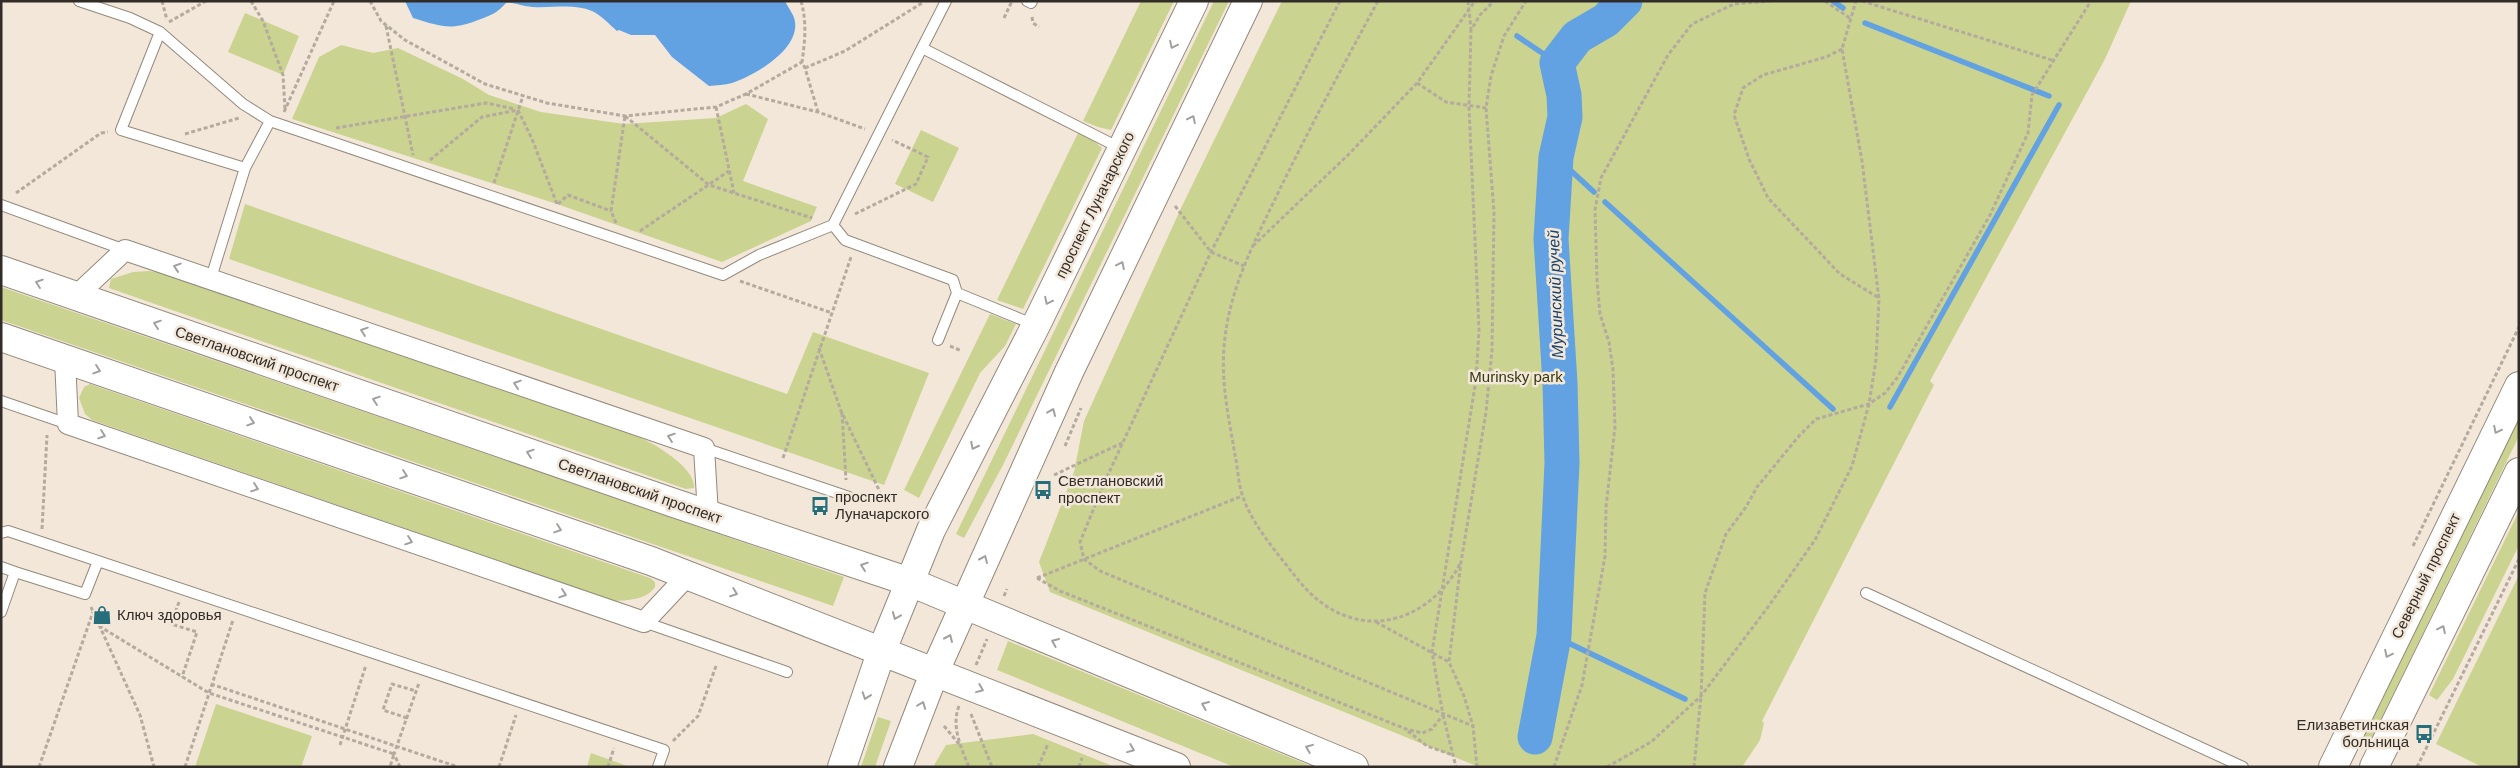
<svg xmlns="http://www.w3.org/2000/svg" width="2520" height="768" font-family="Arial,sans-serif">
	<rect width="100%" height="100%" fill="#f3e7d9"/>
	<path fill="#cad390" d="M 1141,1 L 1174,1 L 1111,130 L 1098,127 L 1083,121 Z
		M 1214,1 L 1229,1 L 1003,465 L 964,538 L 956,534 Z
		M 1282,1 L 2131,1 L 2105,59 L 1930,381 L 1934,385 L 1762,721 L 1764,723 L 1760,740 L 1742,767 L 1479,767 L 1050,592 L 1039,562 L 1074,472 L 1084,421 L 1182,206 Z
		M 245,13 L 299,36 L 283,75 L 228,52 Z
		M 341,45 L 373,53 L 398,48 L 463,79 L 489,95 L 541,112 L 624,124 L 716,118 L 746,104 L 768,119 L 743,181 L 817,207 L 811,221 L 722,262 L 557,204 L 292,119 L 319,57 Z
		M 921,130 L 959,148 L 933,202 L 895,184 Z
		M 1078,133 L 1093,140 L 1102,148 L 1023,309 L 997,300 Z
		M 245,204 L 787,394 L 813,332 L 929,373 L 884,485 L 229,259 Z
		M 149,271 L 169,274 L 639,437 C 655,444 696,468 694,488 L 686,489 L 109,288 L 111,279 L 133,272 Z
		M 1,287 L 844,577 L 833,606 L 1,320 Z
		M 990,314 L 1016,324 L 1005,346 L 980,373 L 919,498 L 904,490 Z
		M 90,384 L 650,578 L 655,582 L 655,587 C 646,600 629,600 615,601 L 92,420 L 85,414 L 79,398 L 84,387 Z
		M 2519,414 L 2519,436 L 2369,744 L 2360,740 Z
		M 2519,511 L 2519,545 L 2453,679 L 2437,700 L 2429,695 Z
		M 2519,575 L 2519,767 L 2482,767 L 2436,744 Z
		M 1008,641 L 1313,767 L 1234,767 L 997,670 Z
		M 216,704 L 312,736 L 301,767 L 195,767 Z
		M 878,717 L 891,721 L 875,767 L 861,767 Z
		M 1033,734 L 1115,767 L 933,767 L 946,745 Z
		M 591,753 L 630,767 L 587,767 Z"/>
	<path fill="#62a1e2" d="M 405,1 L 785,1 C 788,8 794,14 795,22 C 799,50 754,76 732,83 C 725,85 716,85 709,86 L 672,57 L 655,35 L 631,35 L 619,30 L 617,31 C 610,25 601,15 592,11 C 571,2 547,10 525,6 C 518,5 514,2 506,3 C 498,12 492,15 481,19 C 450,31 443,27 413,18 Z"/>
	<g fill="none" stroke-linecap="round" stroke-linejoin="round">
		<path stroke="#62a1e2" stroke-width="5.5" d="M 1833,1 L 1843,8
			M 1865,23 L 2049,96
			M 1517,36 L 1557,63
			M 1556,157 L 1594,192
			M 1605,202 L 1833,409
			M 1890,407 L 2059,105
			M 1554,636 L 1685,699"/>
		<path stroke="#62a1e2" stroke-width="35" d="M 1535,737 L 1554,636 L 1562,463 L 1560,383 L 1551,239 L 1556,157 L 1565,117 L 1564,95 L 1557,63 L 1577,37 L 1606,20 L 1625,1"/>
		<g stroke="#94897c" stroke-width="12">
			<path id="lane" d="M 79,1 L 130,18 L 160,32 L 243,104 L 270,121 L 723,275 L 759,255 L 833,225
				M 946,1 L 922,48 L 1122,149
				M 1027,1 L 1031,3 L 1032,1
				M 160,32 L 121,130 L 245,168 L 211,278
				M 922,48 L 833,225 L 845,240 L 953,280 L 957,293 L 938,340
				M 245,168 L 270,121
				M 1,205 L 125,250
				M 957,293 L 1035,325
				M 1,401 L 68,424
				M 704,448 L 849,497
				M 1,533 L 8,531 L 664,750 L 658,767
				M 1,567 L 15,572
				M 1866,593 L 2243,767
				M 1,612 L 15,572 L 85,594 L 98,561
				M 644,622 L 787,672"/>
		</g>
		<g stroke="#94897c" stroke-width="22">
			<path id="street" d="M 76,296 L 125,250 L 704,448 L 708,514
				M 65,359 L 68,424 L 644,622 L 688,575"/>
		</g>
		<g stroke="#94897c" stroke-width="30">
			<path id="secondary" d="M 1,270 L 671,502 L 910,582 L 1354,767
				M 1,337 L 651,561 L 1176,767
				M 842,767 L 882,650 L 931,530 L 1036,325 L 1194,1
				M 898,767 L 935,671 L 1069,372 L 1248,1
				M 2333,767 L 2519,386
				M 2374,767 L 2519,472"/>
		</g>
		<path stroke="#b4aa9f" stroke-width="3" stroke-dasharray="4 2.5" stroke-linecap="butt" d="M 162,1 L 167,20
			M 251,1 L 263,21 L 283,75 L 285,109
			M 370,1 L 381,21 L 405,40 L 485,84 L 547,103 L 625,116 L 716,107 L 746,94 L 802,62
			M 801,1 C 807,22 805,41 802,62 L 805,68 L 818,112
			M 1340,1 L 1211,252 L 1106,479 L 1080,542 L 1084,559 L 1100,571 L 1473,726
			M 1378,1 C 1344,64 1310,127 1279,191 C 1255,241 1228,290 1224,348 C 1221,384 1229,419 1235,455 C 1238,468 1238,484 1243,497 C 1250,518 1266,539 1280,557 C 1293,573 1305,591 1322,603 C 1374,641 1434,615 1461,562
			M 1468,1 L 1471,29
			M 1825,1 L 1851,19
			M 1862,1 L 2055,61
			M 1032,17 L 1033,23 L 1039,27
			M 1004,18 L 1012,1
			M 169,22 L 206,1
			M 386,26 L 413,155
			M 1842,49 L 1826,57 L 1763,75 L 1743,88 L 1734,115 L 1749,159 L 1768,198 L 1840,274 L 1879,298
			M 805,68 L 845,51 L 922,3
			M 1417,83 L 1446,102 L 1486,108
			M 746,94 L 818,112 L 865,129
			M 716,107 L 734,193
			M 518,110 L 532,139 L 557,204
			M 284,112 L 334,1
			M 625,116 L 709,185 L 812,218
			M 336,128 L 486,103 L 515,109
			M 185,134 L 239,118
			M 430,160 L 482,117 L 518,110
			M 494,183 L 523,96
			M 16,193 L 101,133 L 108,132
			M 558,204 L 568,195 L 611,211
			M 1175,206 L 1211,252 L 1244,266
			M 855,214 L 916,184 L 928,157 L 892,140
			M 616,223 L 611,211 L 625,116
			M 640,231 L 729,171
			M 1253,246 L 1349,154 L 1417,83 L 1475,1
			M 740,281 L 832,313
			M 950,346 L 962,351
			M 819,348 L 841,411 L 880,492
			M 842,413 L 846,480
			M 1065,446 L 1081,408
			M 783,458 L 851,257
			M 1054,475 L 1122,443
			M 42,529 L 47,435
			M 2413,546 L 2519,327
			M 1037,578 L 1060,591 L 1406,729 L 1422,733 L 1432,729 L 1443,715 L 1432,652 L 1476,380 L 1479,330 L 1469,107 L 1471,30 L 1480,15 L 1494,1
			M 1037,578 L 1242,496
			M 1004,596 L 1007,589
			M 179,602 L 171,624 L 197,632 L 182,677
			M 91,607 L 140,715 L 154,767
			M 1376,622 L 1449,662
			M 99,626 L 209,693 L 394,754 L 390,767
			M 976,665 L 987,639
			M 211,684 L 458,767
			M 959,706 C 951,726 961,748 969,767
			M 971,714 L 992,767
			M 1443,715 L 1456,767
			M 407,718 L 383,710 L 392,684 L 416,691
			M 944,726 L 959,744
			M 1408,731 L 1427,746 L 1453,755
			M 673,741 L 698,716 L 716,666
			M 340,745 L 366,665
			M 39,767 L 93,612
			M 185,767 L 233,620
			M 400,767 L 394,754 L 419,683
			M 499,767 L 516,715
			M 608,767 L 614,748
			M 1038,767 L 1048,744
			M 1079,767 L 1082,758
			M 1477,767 L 1473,726 L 1464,696 L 1449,662 L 1461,562 L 1486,412 L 1492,350 L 1494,212 L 1486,108 L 1491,76 L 1504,36 L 1526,1
			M 1554,767 L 1582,685 L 1605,556 L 1606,507 L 1615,427 L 1613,369 L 1609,342 L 1600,314 L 1597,280 L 1595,210 L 1601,178 L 1668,55 L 1692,24 L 1734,4 L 1770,1
			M 1607,767 L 1651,742 L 1701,696 L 1768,607 L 1815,540 L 1852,466 L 1869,404 L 1876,360 L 1879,299 L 1862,161 L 1842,49 L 1856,1
			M 1694,767 L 1701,696 L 1705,593 L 1726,534 L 1746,507 L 1757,487 L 1799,436 L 1816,419 L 1869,404 L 1885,393 L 1897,378 L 1990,215 L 2028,133 L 2032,95 L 2091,1
			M 2417,767 L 2519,559"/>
		<use href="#lane" stroke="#fff" stroke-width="10"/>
		<use href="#street" stroke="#fff" stroke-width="20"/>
		<use href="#secondary" stroke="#fff" stroke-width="28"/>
	</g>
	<defs><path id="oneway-chevron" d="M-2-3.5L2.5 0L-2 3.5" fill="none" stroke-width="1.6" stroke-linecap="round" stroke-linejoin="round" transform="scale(1.25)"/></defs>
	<g stroke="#a2a09e">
		<use href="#oneway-chevron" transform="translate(1173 45) rotate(116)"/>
		<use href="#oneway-chevron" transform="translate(1192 119) rotate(-64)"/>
		<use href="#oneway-chevron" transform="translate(1121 265) rotate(-64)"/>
		<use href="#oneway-chevron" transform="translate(177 267) rotate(-162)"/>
		<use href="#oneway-chevron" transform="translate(39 283) rotate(-161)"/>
		<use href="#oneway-chevron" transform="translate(1048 301) rotate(116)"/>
		<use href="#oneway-chevron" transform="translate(157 324) rotate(-161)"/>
		<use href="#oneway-chevron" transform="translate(364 331) rotate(-161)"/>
		<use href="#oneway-chevron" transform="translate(97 370) rotate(19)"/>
		<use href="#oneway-chevron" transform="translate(517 384) rotate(-161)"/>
		<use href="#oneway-chevron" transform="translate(376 400) rotate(-161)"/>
		<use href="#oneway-chevron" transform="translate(1052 412) rotate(-67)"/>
		<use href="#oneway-chevron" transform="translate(251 422) rotate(19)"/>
		<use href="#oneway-chevron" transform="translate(2497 430) rotate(116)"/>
		<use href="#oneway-chevron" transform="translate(102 435) rotate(19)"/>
		<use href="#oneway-chevron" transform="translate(671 437) rotate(-161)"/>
		<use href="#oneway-chevron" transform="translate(974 446) rotate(117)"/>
		<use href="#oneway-chevron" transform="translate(530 453) rotate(-161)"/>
		<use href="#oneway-chevron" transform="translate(404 475) rotate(19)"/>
		<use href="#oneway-chevron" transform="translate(255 488) rotate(19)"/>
		<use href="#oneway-chevron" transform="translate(558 529) rotate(19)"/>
		<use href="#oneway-chevron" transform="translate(409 541) rotate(19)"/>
		<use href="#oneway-chevron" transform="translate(984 559) rotate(-66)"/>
		<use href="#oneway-chevron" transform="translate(864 566) rotate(-161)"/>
		<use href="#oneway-chevron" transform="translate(734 593) rotate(21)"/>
		<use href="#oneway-chevron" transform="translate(563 594) rotate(19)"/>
		<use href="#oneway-chevron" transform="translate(896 616) rotate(112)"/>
		<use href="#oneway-chevron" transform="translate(2442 629) rotate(-64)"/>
		<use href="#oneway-chevron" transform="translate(949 638) rotate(-66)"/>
		<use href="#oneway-chevron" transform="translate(1055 642) rotate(-157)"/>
		<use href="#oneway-chevron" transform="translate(2388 654) rotate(116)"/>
		<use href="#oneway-chevron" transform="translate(980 689) rotate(22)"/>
		<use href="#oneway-chevron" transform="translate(866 696) rotate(109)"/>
		<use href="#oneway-chevron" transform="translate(922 705) rotate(-69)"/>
		<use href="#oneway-chevron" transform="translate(1205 705) rotate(-157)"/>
		<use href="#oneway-chevron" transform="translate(1309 748) rotate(-158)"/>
		<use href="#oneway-chevron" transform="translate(1131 749) rotate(22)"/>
	</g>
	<defs>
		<g id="bus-bare" transform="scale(1.5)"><path d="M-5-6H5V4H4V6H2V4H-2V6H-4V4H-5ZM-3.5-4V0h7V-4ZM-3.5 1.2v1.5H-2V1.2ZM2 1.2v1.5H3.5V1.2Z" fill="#276e7b" stroke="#f3e7d9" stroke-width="2.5" paint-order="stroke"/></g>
		<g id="shop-bare" transform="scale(1.5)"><path d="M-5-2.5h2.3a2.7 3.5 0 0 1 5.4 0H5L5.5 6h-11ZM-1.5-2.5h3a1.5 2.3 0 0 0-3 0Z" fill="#276e7b" stroke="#f3e7d9" stroke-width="2.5" paint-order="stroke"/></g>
	</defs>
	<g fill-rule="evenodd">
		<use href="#bus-bare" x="1043" y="490"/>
		<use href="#bus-bare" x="820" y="506"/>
		<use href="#shop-bare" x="102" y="615"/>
		<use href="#bus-bare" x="2424" y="734"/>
	</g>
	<g text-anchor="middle" stroke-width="5" stroke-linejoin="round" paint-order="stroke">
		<g font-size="15" fill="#312c27" stroke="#f3e7d9">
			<text transform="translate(1095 205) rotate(-64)" y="5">проспект Луначарского</text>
			<text transform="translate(257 359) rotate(19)" y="5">Светлановский проспект</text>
			<text transform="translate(640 491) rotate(19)" y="5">Светлановский проспект</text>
			<text transform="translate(2426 576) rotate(-64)" y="5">Северный проспект</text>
		</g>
		<g font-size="15" fill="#343811" stroke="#f3e7d9">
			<text x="1516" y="382">Murinsky park</text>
		</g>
		<g font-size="15" fill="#312c27" stroke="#f3e7d9" text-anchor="start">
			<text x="1058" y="486">Светлановский<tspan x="1058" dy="17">проспект</tspan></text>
			<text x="835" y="502">проспект<tspan x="835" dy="17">Луначарского</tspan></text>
			<text x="117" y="620">Ключ здоровья</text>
			<text x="2409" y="730" text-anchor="end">Елизаветинская<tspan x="2409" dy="17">больница</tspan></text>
		</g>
		<g font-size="16" font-style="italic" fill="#17436e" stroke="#f3e7d9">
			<text transform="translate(1555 294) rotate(-92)" y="6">Муринский ручей</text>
		</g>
	</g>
	<rect width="2520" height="768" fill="none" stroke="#312c27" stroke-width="5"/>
</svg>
